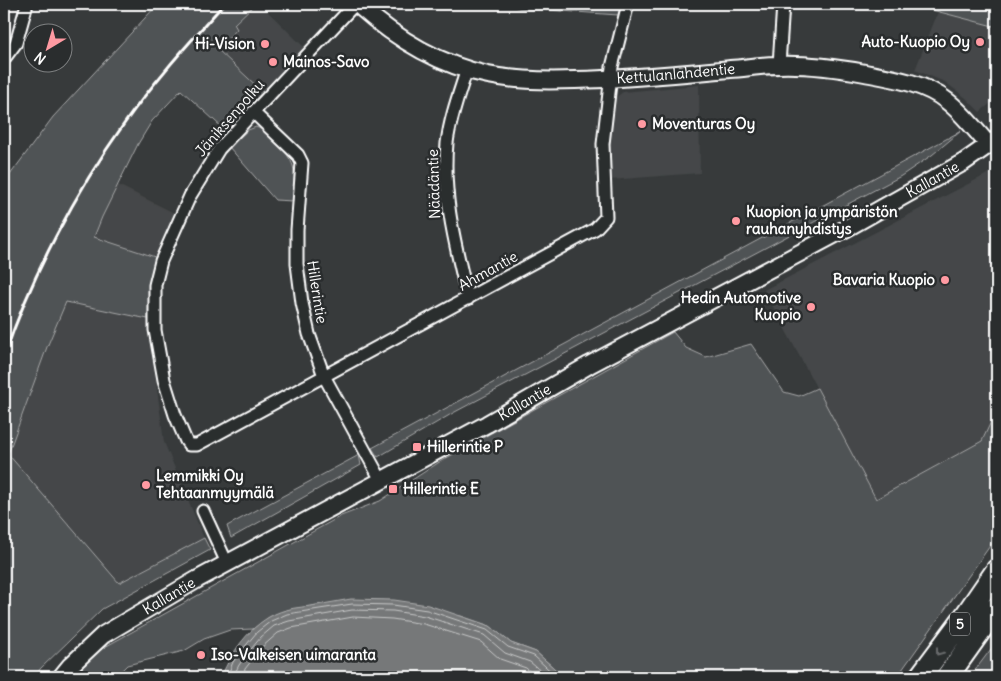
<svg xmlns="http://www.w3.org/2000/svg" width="1001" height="681" font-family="Delius,sans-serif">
	<rect width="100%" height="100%" fill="#373a3b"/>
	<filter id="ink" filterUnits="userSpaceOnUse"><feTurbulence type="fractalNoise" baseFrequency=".02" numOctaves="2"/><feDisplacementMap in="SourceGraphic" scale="10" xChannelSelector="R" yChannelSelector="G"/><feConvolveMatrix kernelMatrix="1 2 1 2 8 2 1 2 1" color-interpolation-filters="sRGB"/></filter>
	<g filter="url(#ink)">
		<path fill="#444748" d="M 255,4 L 260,4 L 305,48 L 263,92 L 218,50 L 237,29 L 234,24 Z
			M 938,12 L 997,27 L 997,98 L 980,112 L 966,98 L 945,82 L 915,70 Z
			M 699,85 L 700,173 L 610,180 L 609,150 L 612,100 L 623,92 Z
			M 997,169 L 997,409 L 982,441 L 876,499 L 764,290 Z
			M 118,185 L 176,214 L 155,257 L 94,237 L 102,217 Z
			M 66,302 L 148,319 L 164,442 L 204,538 L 119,583 L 8,454 L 47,347 Z"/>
		<path fill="#505354" stroke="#a8a9aa" d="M 158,4 L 255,4 L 234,24 L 237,29 L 218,50 L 263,92 L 226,131 L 181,90 L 152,121 L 138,144 L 102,217 L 94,237 L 155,257 L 149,288 L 148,319 L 66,302 L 47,347 L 8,454 L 119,583 L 204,538 L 210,550 L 102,609 L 40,669 L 35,677 L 4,677 L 4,183 L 53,117 Z
			M 507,4 L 621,4 L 618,15 L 519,8 Z
			M 909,4 L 997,4 L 997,27 Z
			M 256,127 C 269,132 289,153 293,166 C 296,176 293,191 293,201 L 275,200 L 229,147 L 248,130 Z
			M 961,131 L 932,155 L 901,176 L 453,413 L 378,457 L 372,448 Z
			M 673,332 L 686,348 L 706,357 L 751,344 L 784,392 L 799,396 L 817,388 L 876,499 L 982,441 L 997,409 L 997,536 L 897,677 L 564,677 L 536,652 L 511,643 L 490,626 L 461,616 L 317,605 L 286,610 L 269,617 L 253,629 L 230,630 L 204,639 L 184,651 L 127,665 L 115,677 L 104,675 L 95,677 L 74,677 L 94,653 L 341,516 L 380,501 L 441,461 Z
			M 359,455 L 361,465 L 231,538 L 227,526 Z
			M 997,641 L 997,677 L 970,677 Z"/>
		<path fill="#767879" stroke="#adaeaf" d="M 351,599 L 394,600 L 428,605 L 490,626 L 511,643 L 536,652 L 564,677 L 221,677 C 233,649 255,618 286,610 C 296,607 307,607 317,605 C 328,603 340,601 351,599 Z"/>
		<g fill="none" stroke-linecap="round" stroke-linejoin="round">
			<path stroke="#c8c9c9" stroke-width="1" d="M 227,677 L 233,662 L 242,650 L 257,632 L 271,621 L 287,614 L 352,604 L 393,605 L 427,610 L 487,630 L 508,647 L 534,656 L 557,677
				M 233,677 L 239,665 L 247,654 L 261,637 L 274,626 L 289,621 L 352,610 L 393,611 L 425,616 L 484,635 L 505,653 L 530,662 L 548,677
				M 242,677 L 245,669 L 262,647 L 278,633 L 291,628 L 353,617 L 392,619 L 424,624 L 481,642 L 500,659 L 526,668 L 536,677"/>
			<g stroke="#fff" stroke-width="15">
				<path id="street" d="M 355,4 L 219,149 L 190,196 L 161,261 L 155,285 L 155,330 L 164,380 L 175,415 L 186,441 L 189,445 L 197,445 L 595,229 L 606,217 L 603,144 L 612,67 L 628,4
					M 4,59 L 16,43 L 27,4
					M 779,65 L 783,4
					M 467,69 C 459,94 450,118 447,143 C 442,197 456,247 468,299
					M 253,112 L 298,155 L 302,163 L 297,230 L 297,264 L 302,303 L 309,334 L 324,376 L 381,480
					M 203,511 L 227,563"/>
			</g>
			<g stroke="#fff" stroke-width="20">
				<g id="secondary">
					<path id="s1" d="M 357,4 C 394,37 439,65 488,75 C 517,81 545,81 575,80 C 627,79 678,74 730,69 C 746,68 762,65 779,65 C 807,64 837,68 865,73 C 892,78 925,83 947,101 C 963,113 975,130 989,145"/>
					<path id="s2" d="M 61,677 L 70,666 L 103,635 L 198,579 L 487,424 L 589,365 L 845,229 L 964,162 L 997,139"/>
				</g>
			</g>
			<g stroke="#fff" stroke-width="25">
				<path id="highway" d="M 920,677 L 964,618 L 997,570
					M 947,677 L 997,607"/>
			</g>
			<use href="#street" stroke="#2a2d2e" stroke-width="11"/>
			<use href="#secondary" stroke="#2a2d2e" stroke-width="16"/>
			<use href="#highway" stroke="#2a2d2e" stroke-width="21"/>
			<path stroke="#fff" stroke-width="3" d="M 4,357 C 30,279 76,191 124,124 C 154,81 189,43 224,4"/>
		</g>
		<defs><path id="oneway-chevron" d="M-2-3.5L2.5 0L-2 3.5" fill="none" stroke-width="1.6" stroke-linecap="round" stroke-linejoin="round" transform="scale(1.25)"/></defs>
		<use stroke="#6a6c6d" href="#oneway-chevron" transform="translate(939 652) rotate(127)"/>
	</g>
	<g fill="#ff9aa2" stroke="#2a2d2e" stroke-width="2">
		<circle cx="980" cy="42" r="5"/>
		<circle cx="265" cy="44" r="5"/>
		<circle cx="273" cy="62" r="5"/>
		<circle cx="642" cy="124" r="5"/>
		<circle cx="736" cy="221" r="5"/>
		<circle cx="945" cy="280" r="5"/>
		<circle cx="811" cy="307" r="5"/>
		<rect x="412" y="442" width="10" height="10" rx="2.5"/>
		<circle cx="146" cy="485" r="5"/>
		<rect x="388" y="484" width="10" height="10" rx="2.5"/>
		<circle cx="201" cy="655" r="5"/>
	</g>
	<g text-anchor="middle" stroke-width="5" stroke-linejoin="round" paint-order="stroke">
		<rect fill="#2a2d2e" stroke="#bfc0c0" stroke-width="1" x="950" y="612.5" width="20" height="23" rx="4"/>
		<g font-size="14" font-weight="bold" fill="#fff">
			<text x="960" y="629">5</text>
		</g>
		<g font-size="15" font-weight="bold" fill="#fff" stroke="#2a2d2e" text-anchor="start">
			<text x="970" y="47" text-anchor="end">Auto-Kuopio Oy</text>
			<text x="255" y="49" text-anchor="end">Hi-Vision</text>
			<text x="283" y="67">Mainos-Savo</text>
			<text x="652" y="129">Moventuras Oy</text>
			<text x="746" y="217">Kuopion ja ympäristön<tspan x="746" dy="17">rauhanyhdistys</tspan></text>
			<text x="935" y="285" text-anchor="end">Bavaria Kuopio</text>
			<text x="801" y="303" text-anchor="end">Hedin Automotive<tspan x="801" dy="17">Kuopio</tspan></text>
			<text x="427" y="452">Hillerintie P</text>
			<text x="156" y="481">Lemmikki Oy<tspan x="156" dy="17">Tehtaanmyymälä</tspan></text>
			<text x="403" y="494">Hillerintie E</text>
			<text x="211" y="660">Iso-Valkeisen uimaranta</text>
		</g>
		<g font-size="15" fill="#fff" stroke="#2a2d2e">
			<text dy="5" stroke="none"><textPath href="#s1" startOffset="339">Kettulanlahdentie</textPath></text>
			<text transform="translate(230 118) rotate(-49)" y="5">Jäniksenpolku</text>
			<text dy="5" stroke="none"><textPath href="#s2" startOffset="1006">Kallantie</textPath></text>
			<text transform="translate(434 184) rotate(-92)" y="5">Näädäntie</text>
			<text transform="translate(488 271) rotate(-29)" y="5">Ahmantie</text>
			<text transform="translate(317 292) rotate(81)" y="5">Hillerintie</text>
			<text dy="5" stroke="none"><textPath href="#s2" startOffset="541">Kallantie</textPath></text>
			<text dy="5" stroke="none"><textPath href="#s2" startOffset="136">Kallantie</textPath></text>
		</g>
	</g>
	<rect width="1001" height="681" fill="none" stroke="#2a2d2e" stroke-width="20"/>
	<rect x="10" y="10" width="981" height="661" fill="none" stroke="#fff" stroke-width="2" filter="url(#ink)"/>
	<g transform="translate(48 48) rotate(218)"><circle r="24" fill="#2a2d2e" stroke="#7f8182"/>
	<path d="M0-4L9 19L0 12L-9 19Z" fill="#ff9aa2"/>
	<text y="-8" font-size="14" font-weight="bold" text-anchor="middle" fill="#ffffff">N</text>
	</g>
</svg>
